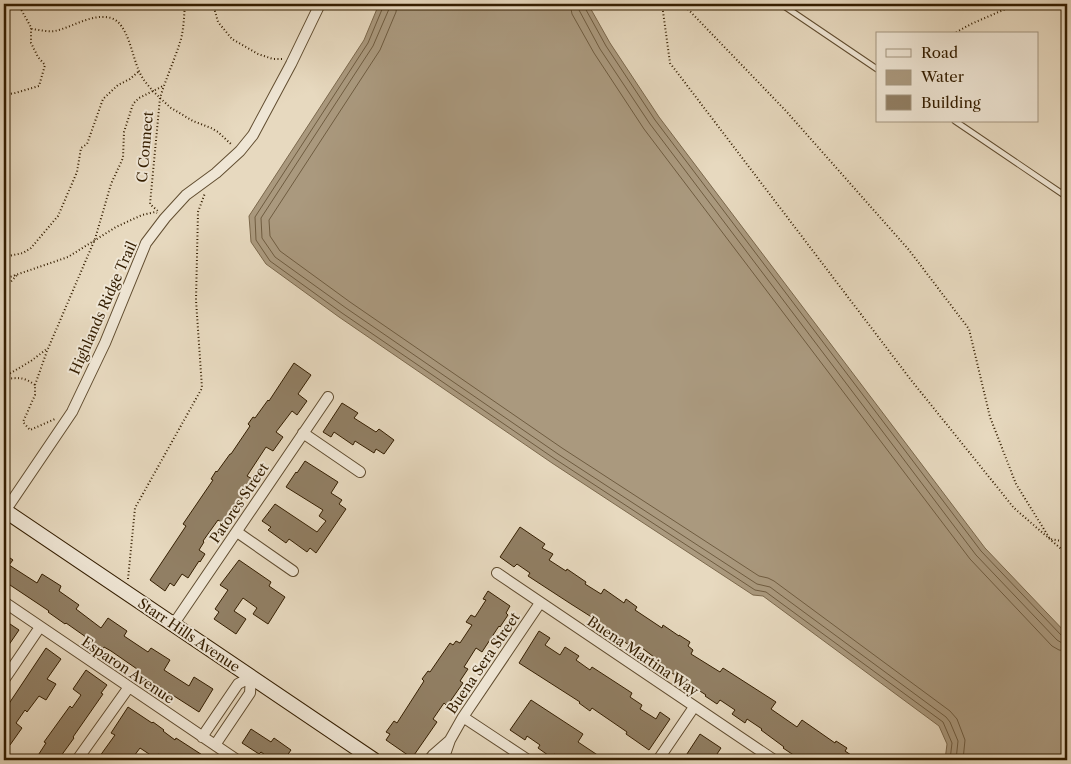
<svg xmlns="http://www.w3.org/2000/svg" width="1071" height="764" font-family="'Libre Caslon Text',serif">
	<rect width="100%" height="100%" fill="#e7d9bf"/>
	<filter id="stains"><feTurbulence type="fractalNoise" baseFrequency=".004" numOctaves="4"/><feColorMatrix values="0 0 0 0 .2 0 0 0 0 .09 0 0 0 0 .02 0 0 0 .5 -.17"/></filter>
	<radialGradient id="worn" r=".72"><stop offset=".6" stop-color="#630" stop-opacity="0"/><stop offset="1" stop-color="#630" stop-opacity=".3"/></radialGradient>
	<path fill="#aa997e" stroke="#7b684c" d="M 379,4 L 588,4 L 610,43 L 659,117 L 985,548 L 1067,634 L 1067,760 L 945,760 L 947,744 L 939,726 L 763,596 L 753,595 L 552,463 L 339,317 L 266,264 L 251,242 L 249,216 L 364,40 Z"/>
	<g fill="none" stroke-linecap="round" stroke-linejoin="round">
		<path stroke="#6f5c40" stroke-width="1" d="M 383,4 L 383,7 L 368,43 L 255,217 L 256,240 L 270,261 L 342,313 L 555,459 L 755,590 L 766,592 L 943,722 L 952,743 L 950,760
			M 390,4 L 389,9 L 373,46 L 261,218 L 262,238 L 275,257 L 346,308 L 558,454 L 757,584 L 770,587 L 946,717 L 950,722 L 958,741 L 956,760
			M 397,4 L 396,12 L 380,50 L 269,220 L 270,236 L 280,251 L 350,302 L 562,448 L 759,576 L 768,578 L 774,581 L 950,711 L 957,719 L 965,740 L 963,760
			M 570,4 L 572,14 L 594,53 L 644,129 L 970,559 L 1052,646 L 1059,650 L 1067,651
			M 578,4 L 579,10 L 600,49 L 650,124 L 976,555 L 1057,640 L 1062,643 L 1067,644
			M 584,4 L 585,8 L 606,46 L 655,120 L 981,551 L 1061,635 L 1067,637"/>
	</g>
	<path fill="#917f64" stroke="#341e01" d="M 294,363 L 311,375 L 298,394 L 307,401 L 297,415 L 292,411 L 276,432 L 283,437 L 273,451 L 266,447 L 247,476 L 254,480 L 225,525 L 218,520 L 203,541 L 204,542 L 199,550 L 205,554 L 200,562 L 199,561 L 188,578 L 182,574 L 174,586 L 170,583 L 165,591 L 150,580 L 186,526 L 183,524 L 213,480 L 211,479 L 216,471 L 217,472 L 230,454 L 231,454 L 250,426 L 248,424 L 253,417 L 255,418 L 268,400 L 269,401 Z
		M 342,403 L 358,413 L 354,418 L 376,432 L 379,429 L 394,440 L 384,454 L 376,449 L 374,453 L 355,441 L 353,445 L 334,432 L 331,437 L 323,432 Z
		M 305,461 L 338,482 L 331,493 L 342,500 L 339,504 L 346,509 L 316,553 L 310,548 L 307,552 L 289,539 L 286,543 L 268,530 L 271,527 L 262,521 L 275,504 L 317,532 L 326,521 L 319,516 L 323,510 L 286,487 L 296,472 L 297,473 Z
		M 520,527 L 545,544 L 542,548 L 553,554 L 549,560 L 566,571 L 567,569 L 586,582 L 585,584 L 601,594 L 604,589 L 624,603 L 626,599 L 637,607 L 635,610 L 662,628 L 663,625 L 679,636 L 679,635 L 690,642 L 688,646 L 693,650 L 691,654 L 720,672 L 723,668 L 776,702 L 771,709 L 797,727 L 802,720 L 835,743 L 836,741 L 847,748 L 845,751 L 851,755 L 847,760 L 801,760 L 783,748 L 784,747 L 761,730 L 762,729 L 747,719 L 745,723 L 732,714 L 735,710 L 720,700 L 717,704 L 705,696 L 706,695 L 652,660 L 654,657 L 642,648 L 639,652 L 600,625 L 601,623 L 571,604 L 528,576 L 530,573 L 517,564 L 514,567 L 500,557 Z
		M 7,556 L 13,560 L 9,565 L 37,583 L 42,574 L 61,586 L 59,591 L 79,605 L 76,609 L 101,628 L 108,618 L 127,631 L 124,636 L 148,652 L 151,648 L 170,660 L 164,670 L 189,686 L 194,677 L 213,689 L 199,712 L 135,671 L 137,669 L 111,651 L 104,647 L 103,649 L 66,623 L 65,624 L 48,612 L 49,611 L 4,581 L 4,560 Z
		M 239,560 L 271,582 L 269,586 L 285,597 L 268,624 L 253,614 L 257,608 L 243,598 L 234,611 L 246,619 L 236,634 L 214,619 L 219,612 L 215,609 L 228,590 L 220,585 Z
		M 488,591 L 510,606 L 506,613 L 508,615 L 500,627 L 499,626 L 482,652 L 476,648 L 464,667 L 468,669 L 460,681 L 463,683 L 447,706 L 444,703 L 433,719 L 437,722 L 412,758 L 386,740 L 390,734 L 386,732 L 394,721 L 397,723 L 424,681 L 422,679 L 428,671 L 430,672 L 450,643 L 453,645 L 456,641 L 460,643 L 472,625 L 466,622 L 471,615 L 475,617 L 486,600 L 483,599 Z
		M 4,620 L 19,630 L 4,652 Z
		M 539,631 L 550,638 L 545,645 L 560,655 L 565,647 L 579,656 L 576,660 L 590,670 L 592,667 L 632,693 L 630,697 L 642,705 L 640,709 L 656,719 L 660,712 L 670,719 L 649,750 L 626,734 L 627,732 L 592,708 L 590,711 L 579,703 L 580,702 L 519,663 Z
		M 46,648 L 61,659 L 47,679 L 56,684 L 46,700 L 39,696 L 27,712 L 25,710 L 16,723 L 22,728 L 10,745 L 4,740 L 4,711 Z
		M 86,670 L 107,685 L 101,693 L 103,694 L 73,737 L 74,738 L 58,760 L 35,760 L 46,743 L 44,742 L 70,706 L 72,708 L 81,695 L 73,689 Z
		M 531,700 L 583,734 L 578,742 L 605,760 L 563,760 L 554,754 L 552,758 L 538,748 L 540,745 L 527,736 L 525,740 L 510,730 Z
		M 128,707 L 152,723 L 153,722 L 164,730 L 163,731 L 175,740 L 176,738 L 210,760 L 167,760 L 158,754 L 155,758 L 140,748 L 131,760 L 97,760 L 115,735 L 111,733 Z
		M 251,729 L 271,742 L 274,738 L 291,750 L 284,760 L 272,760 L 261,752 L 259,754 L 242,743 Z
		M 700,734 L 721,748 L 713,760 L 683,760 Z"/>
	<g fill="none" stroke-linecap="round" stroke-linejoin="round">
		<g stroke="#614d30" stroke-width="7">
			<path id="lane" d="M 781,4 L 877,69
				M 955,121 L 1067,197"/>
		</g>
		<g stroke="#614d30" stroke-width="12">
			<path id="street" d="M 303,433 L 360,472
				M 5,511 L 72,412 L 105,343 L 146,243 L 165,218 L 186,195 L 216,173 L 240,151 L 253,135 L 291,64 L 320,4
				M 237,532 L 293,571
				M 497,573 L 774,760
				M 4,602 L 237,760
				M 173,625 L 328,397
				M 4,680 L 40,627
				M 463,717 L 528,760
				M 202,737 L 238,684 L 251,677
				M 215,745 L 250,693 L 251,677
				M 77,760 L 129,687
				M 429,760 L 433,755 L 449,741
				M 443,760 L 450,740 L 463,717 L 540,603
				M 658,760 L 694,707"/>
		</g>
		<g stroke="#341e01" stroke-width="16">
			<path id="secondary" d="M 4,510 L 374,760"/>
		</g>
		<path stroke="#341e01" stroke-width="2" stroke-dasharray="1 2.5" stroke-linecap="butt" d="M 18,4 L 32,29 C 40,30 48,32 55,31 C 73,27 92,13 111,18 C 128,23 132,56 139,71 C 143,81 152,90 160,98 L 150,204 L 159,212
			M 185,4 C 184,15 184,27 181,39 C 175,59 166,78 160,98 L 171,108 L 193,121 L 211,128 L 218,132 L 232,145
			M 213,4 L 218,22 L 232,39 L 258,54 L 273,59 L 284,59
			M 662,4 L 670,63 L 911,380 L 1014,508 L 1067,554
			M 683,4 L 786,111 L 909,250 L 969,329 L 990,417 L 1016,484 L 1050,539 L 1067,542
			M 953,34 L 971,24 L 1017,4
			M 4,95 L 15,93 L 39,86 L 45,65 L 38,57 L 31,43 L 31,27
			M 4,257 L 23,253 L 31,248 L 58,216 L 77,172 L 81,148 L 87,144 L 103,99 L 118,85 L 130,79 L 138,72
			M 4,279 L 68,257 L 116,227 L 142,215 L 155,212 L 157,213
			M 4,289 L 17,275
			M 4,377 L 31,361 L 48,348
			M 4,379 C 18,378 23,376 35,385 L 35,395 L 23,422 L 30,430 L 55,419
			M 35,385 L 47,351 L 95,239 L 111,184 L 123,158 L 124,132 L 133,104 L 139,98 L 163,86
			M 128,579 L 135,508 L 202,388 L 196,300 L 198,212 L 205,193"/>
		<use href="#lane" stroke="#efe6d5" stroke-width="5"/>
		<use href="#street" stroke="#efe6d5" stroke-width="10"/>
		<use href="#secondary" stroke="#efe6d5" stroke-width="14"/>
	</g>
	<g text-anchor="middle" stroke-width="4" stroke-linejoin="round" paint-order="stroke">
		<g font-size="14" fill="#341e01" stroke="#efe6d5">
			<text transform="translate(145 147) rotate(-85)" y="5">C Connect</text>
			<text transform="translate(103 308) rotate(-66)" y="5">Highlands Ridge Trail</text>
			<text transform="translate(239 503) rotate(-56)" y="5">Patores Street</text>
			<text transform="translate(189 635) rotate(34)" y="5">Starr Hills Avenue</text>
			<text transform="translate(643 656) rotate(34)" y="5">Buena Martina Way</text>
			<text transform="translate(483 663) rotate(-56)" y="5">Buena Sera Street</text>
			<text transform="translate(128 670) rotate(34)" y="5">Esparon Avenue</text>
		</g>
	</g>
	<rect width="1071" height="764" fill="none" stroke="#e7d9bf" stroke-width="20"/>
	<rect x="5" y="5" width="1061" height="754" fill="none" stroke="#341e01" stroke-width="2.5"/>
	<rect x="10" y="10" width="1051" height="744" fill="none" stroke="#341e01"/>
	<rect x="876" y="32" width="162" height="90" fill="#efe6d5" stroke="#a49680"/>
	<rect x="886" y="49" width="25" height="8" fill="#efe6d5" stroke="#a49680"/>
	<text x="921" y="58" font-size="15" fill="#341e01">Road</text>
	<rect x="886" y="70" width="25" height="15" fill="#aa997e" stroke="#a49680"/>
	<text x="921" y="82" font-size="15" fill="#341e01">Water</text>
	<rect x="886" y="95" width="25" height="15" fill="#917f64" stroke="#a49680"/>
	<text x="921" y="108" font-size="15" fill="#341e01">Building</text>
	<rect width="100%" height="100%" filter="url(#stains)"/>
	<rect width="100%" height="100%" fill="url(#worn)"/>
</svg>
